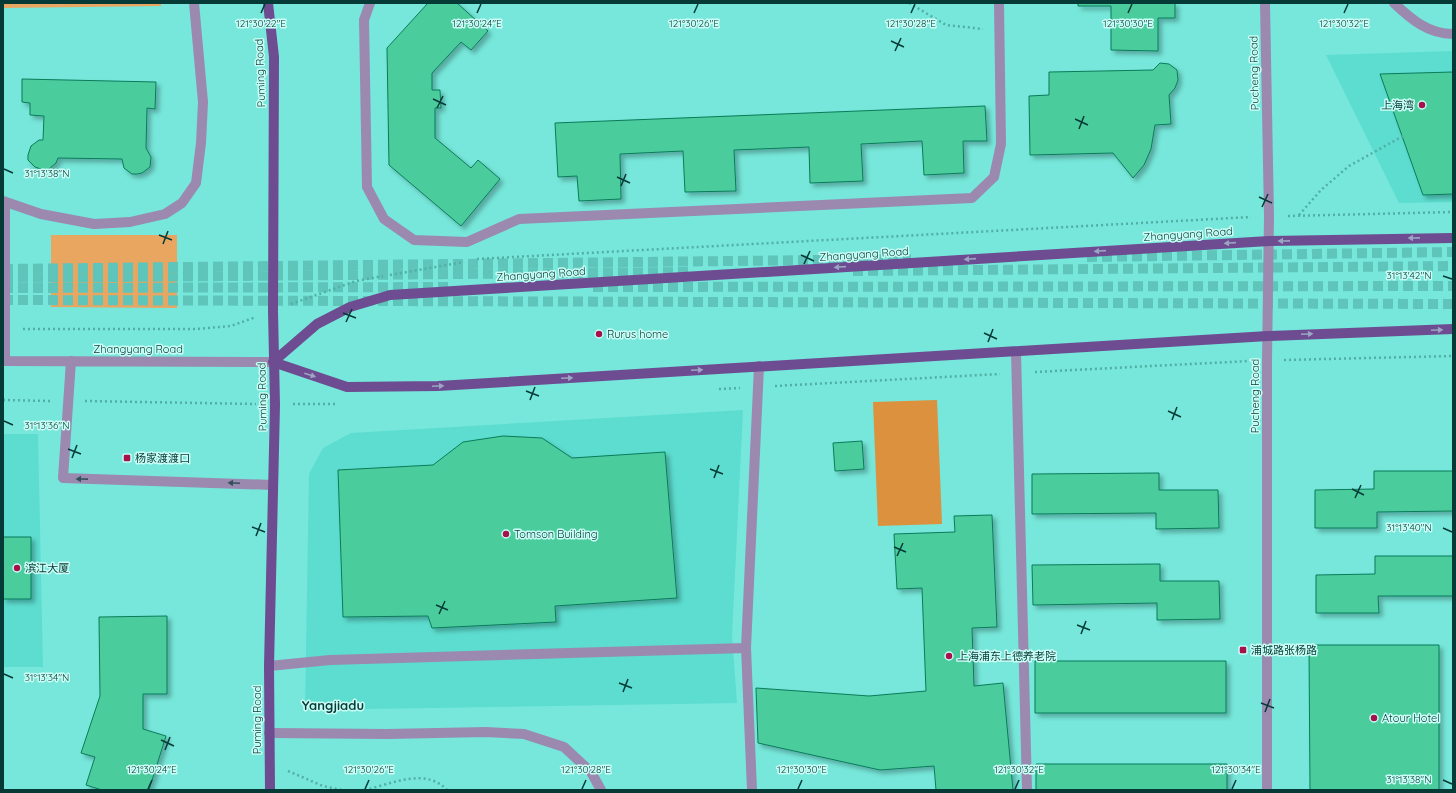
<svg xmlns="http://www.w3.org/2000/svg" width="1456" height="793" font-family="Quicksand,'Noto Sans SC',sans-serif">
	<defs>
		<filter id="shadow"><feDropShadow dx="3.5" dy="3.5" stdDeviation="2" flood-color="#0004"/></filter>
	</defs>
	<rect width="100%" height="100%" fill="#76e7da"/>
	<path fill="#5cddcf" d="M 1453,51 L 1453,202 L 1399,203 L 1326,55 Z
		M 743,410 L 732,636 L 737,703 L 305,710 L 309,474 L 323,448 L 351,433 Z
		M 3,434 L 38,434 L 43,667 L 3,667 Z"/>
	<path fill="#e9a661" d="M 3,3 L 161,3 L 161,6 L 3,8 Z
		M 51,235 L 177,235 L 177,308 L 51,307 Z"/>
	<path fill="#db913e" d="M 937,400 L 942,524 L 878,526 L 873,402 Z"/>
	<path fill="#4bcc9d" stroke="#0b7b5a" filter="url(#shadow)" d="M 428,3 L 457,3 L 488,31 L 471,50 L 461,42 L 432,73 L 432,90 L 440,90 L 441,108 L 435,108 L 435,138 L 471,168 L 478,160 L 500,179 L 461,226 L 389,165 L 387,48 Z
		M 1078,3 L 1175,3 L 1175,18 L 1158,18 L 1158,51 L 1111,50 L 1111,6 L 1078,6 Z
		M 1160,63 L 1169,64 L 1177,70 L 1178,80 L 1175,88 L 1169,95 L 1171,124 L 1155,125 L 1151,149 L 1144,165 L 1133,178 L 1113,153 L 1030,155 L 1029,96 L 1049,95 L 1049,72 L 1153,70 Z
		M 1453,72 L 1453,194 L 1423,195 L 1380,74 Z
		M 22,79 L 156,82 L 155,109 L 147,108 L 146,148 L 151,157 L 150,167 L 142,173 L 137,174 L 132,174 L 124,168 L 122,159 L 58,158 L 56,163 L 49,169 L 44,170 L 35,167 L 28,160 L 28,155 L 31,146 L 39,140 L 43,140 L 44,116 L 30,115 L 30,103 L 22,102 Z
		M 985,106 L 987,141 L 963,141 L 964,173 L 924,175 L 922,141 L 861,144 L 863,181 L 810,183 L 809,147 L 734,150 L 736,191 L 685,192 L 683,151 L 620,154 L 621,199 L 579,201 L 577,176 L 558,177 L 555,123 Z
		M 503,436 L 542,438 L 572,458 L 665,452 L 677,598 L 555,606 L 556,622 L 432,628 L 428,616 L 343,617 L 338,470 L 433,465 L 463,442 Z
		M 862,441 L 864,469 L 835,471 L 833,443 Z
		M 1374,471 L 1453,471 L 1453,511 L 1377,512 L 1377,528 L 1315,528 L 1315,490 L 1374,489 Z
		M 1159,473 L 1159,490 L 1218,490 L 1219,528 L 1156,529 L 1156,513 L 1032,514 L 1032,474 Z
		M 992,515 L 997,627 L 972,628 L 974,686 L 1003,683 L 1013,790 L 936,790 L 934,766 L 880,770 L 758,743 L 756,688 L 869,696 L 926,691 L 922,588 L 897,589 L 894,534 L 955,532 L 954,516 Z
		M 3,537 L 31,537 L 31,599 L 3,599 Z
		M 1375,556 L 1453,556 L 1453,596 L 1378,596 L 1379,613 L 1316,613 L 1316,575 L 1375,574 Z
		M 1160,564 L 1160,581 L 1219,581 L 1220,619 L 1157,620 L 1157,603 L 1033,605 L 1032,565 Z
		M 167,616 L 167,694 L 143,694 L 143,729 L 166,736 L 149,790 L 102,790 L 86,785 L 95,757 L 81,753 L 100,696 L 99,617 Z
		M 1309,645 L 1439,645 L 1439,790 L 1310,790 Z
		M 1035,661 L 1226,661 L 1226,713 L 1035,713 Z
		M 1036,764 L 1227,764 L 1227,790 L 1036,790 Z"/>
	<g fill="none" stroke-linecap="round" stroke-linejoin="round">
		<path stroke="#5fc4b9" stroke-width="10" stroke-dasharray="10 5" stroke-linecap="butt" d="M 1087,257 L 1453,252
			M 3,269 L 911,259
			M 853,271 L 1453,266
			M 3,278 L 689,272
			M 593,287 L 1453,286
			M 3,288 L 453,287
			M 3,300 L 1453,304"/>
		<path stroke="#51afa5" stroke-width="2.5" stroke-dasharray="2 3" stroke-linecap="butt" d="M 909,3 L 946,25 L 983,29
			M 1299,215 L 1321,190 L 1349,166 L 1403,136
			M 1288,216 L 1453,212
			M 477,259 L 1251,217
			M 390,275 L 464,262
			M 291,304 L 356,281 L 383,276
			M 23,329 L 196,329 L 231,326 L 256,317
			M 1284,360 L 1453,356
			M 1035,372 L 1249,361
			M 775,386 L 1000,374
			M 719,389 L 740,388
			M 3,400 L 50,401
			M 85,401 L 256,404
			M 293,404 L 336,404
			M 288,771 L 323,786 L 342,790
			M 365,790 C 391,784 426,767 447,790"/>
		<path stroke="#9b89b0" stroke-width="10" d="M 370,3 L 364,20 L 367,187 L 384,219 L 414,240 L 467,242 L 519,219 L 972,198 L 994,177 L 1001,144 L 999,3
			M 1265,3 L 1269,216 L 1267,361 L 1267,790
			M 1394,3 C 1411,19 1428,34 1453,34
			M 3,201 L 41,214 L 94,224 L 130,222 L 165,214 L 182,203 L 196,183 L 201,143 L 203,102 L 194,3
			M 1016,352 L 1027,790
			M 3,361 L 273,362
			M 5,361 L 5,202
			M 71,361 L 63,478 L 273,485
			M 746,648 L 752,790
			M 269,666 L 330,660 L 746,648 L 759,366
			M 269,733 L 387,734 L 486,732 L 524,734 L 564,747 L 591,772 L 601,790"/>
		<path stroke="#6e4c91" stroke-width="10" d="M 268,3 L 274,57 L 273,311 L 275,405 L 269,666 L 270,790
			M 273,362 L 317,324 L 350,307 L 390,295 L 1269,241 L 1453,238
			M 273,362 L 347,387 L 438,386 L 1268,336 L 1453,329"/>
	</g>
	<defs><path id="oneway-solid" d="M-6-.8H1V-3.2L6.5 0L1 3.2V.8H-6Z"/></defs>
	<g fill="#9ca5c4">
		<use href="#oneway-solid" transform="translate(1414 238) rotate(179)"/>
		<use href="#oneway-solid" transform="translate(1284 241) rotate(179)"/>
		<use href="#oneway-solid" transform="translate(1230 243) rotate(176)"/>
		<use href="#oneway-solid" transform="translate(1100 251) rotate(176)"/>
		<use href="#oneway-solid" transform="translate(970 259) rotate(176)"/>
		<use href="#oneway-solid" transform="translate(840 267) rotate(176)"/>
		<use href="#oneway-solid" transform="translate(1437 330) rotate(-2)"/>
		<use href="#oneway-solid" transform="translate(1307 334) rotate(-2)"/>
		<use href="#oneway-solid" transform="translate(697 370) rotate(-3)"/>
		<use href="#oneway-solid" transform="translate(310 375) rotate(18)"/>
		<use href="#oneway-solid" transform="translate(567 378) rotate(-3)"/>
		<use href="#oneway-solid" transform="translate(438 386) rotate(-2)"/>
	</g>
	<g fill="#32525b">
		<use href="#oneway-solid" transform="translate(82 479) rotate(-179)"/>
		<use href="#oneway-solid" transform="translate(234 483) rotate(-178)"/>
	</g>
	<path fill="none" stroke="#053a36" stroke-width="1.5" d="M 261,13 L 265,4M 477,13 L 481,4M 694,13 L 698,4M 911,13 L 915,4M 1128,13 L 1132,4M 1344,13 L 1348,4M 891,41 L 904,47M 895,51 L 901,38M 433,99 L 446,105M 437,108 L 443,96M 1075,119 L 1088,125M 1079,129 L 1084,116M 4,169 L 13,173M 617,177 L 630,183M 621,186 L 626,174M 1259,197 L 1272,203M 1262,207 L 1268,194M 159,235 L 172,240M 163,244 L 168,231M 801,255 L 814,261M 804,264 L 810,251M 1443,276 L 1452,279M 343,313 L 356,318M 346,322 L 352,309M 984,333 L 997,339M 988,342 L 993,329M 526,391 L 539,396M 530,400 L 535,387M 1168,411 L 1181,417M 1172,420 L 1177,407M 4,421 L 13,425M 68,449 L 81,454M 72,458 L 77,445M 710,469 L 723,474M 714,478 L 719,465M 1352,489 L 1364,495M 1355,498 L 1361,485M 252,527 L 265,532M 1443,528 L 1452,532M 256,536 L 261,523M 894,547 L 906,552M 897,556 L 903,543M 436,605 L 448,610M 439,614 L 445,601M 1077,625 L 1090,630M 1081,634 L 1086,621M 4,674 L 13,678M 619,683 L 632,688M 623,692 L 628,679M 1261,703 L 1274,708M 1265,712 L 1270,699M 161,740 L 174,746M 165,750 L 170,737M 1443,780 L 1452,784M 148,789 L 152,780M 365,789 L 369,780M 582,789 L 586,780M 798,789 L 802,780M 1015,789 L 1019,780M 1232,789 L 1236,780"/>
	<g fill="#a6114c" stroke="#cafef6" stroke-width="1.5">
		<circle cx="1422" cy="105" r="4"/>
		<circle cx="599" cy="334" r="4"/>
		<rect x="123" y="454" width="8" height="8" rx="2"/>
		<circle cx="506" cy="534" r="4"/>
		<circle cx="17" cy="568" r="4"/>
		<rect x="1239" y="646" width="8" height="8" rx="2"/>
		<circle cx="949" cy="656" r="4"/>
		<circle cx="1374" cy="718" r="4"/>
	</g>
	<g text-anchor="middle" stroke-width="3" stroke-linejoin="round" paint-order="stroke">
		<g font-size="11" fill="#053a36" stroke="#cafef6">
			<text transform="translate(260 73) rotate(-92)" y="4">Puming Road</text>
			<text transform="translate(1254 73) rotate(-91)" y="4">Pucheng Road</text>
			<text transform="translate(1188 234) rotate(-4)" y="4">Zhangyang Road</text>
			<text transform="translate(864 254) rotate(-4)" y="4">Zhangyang Road</text>
			<text transform="translate(541 274) rotate(-4)" y="4">Zhangyang Road</text>
			<text x="138" y="353">Zhangyang Road</text>
			<text transform="translate(1255 396) rotate(-90)" y="4">Pucheng Road</text>
			<text transform="translate(262 397) rotate(-91)" y="4">Puming Road</text>
			<text transform="translate(257 720) rotate(-90)" y="4">Puming Road</text>
		</g>
		<g font-size="11" fill="#053a36" stroke="#cafef6" text-anchor="start">
			<text x="1414" y="109" text-anchor="end">上海湾</text>
			<text x="607" y="338">Rurus home</text>
			<text x="135" y="462">杨家渡渡口</text>
			<text x="514" y="538">Tomson Building</text>
			<text x="25" y="572">滨江大厦</text>
			<text x="1251" y="654">浦城路张杨路</text>
			<text x="957" y="660">上海浦东上德养老院</text>
			<text x="1382" y="722">Atour Hotel</text>
		</g>
		<g font-size="13" font-weight="bold" fill="#053a36" stroke="#cafef6">
			<text x="333" y="710">Yangjiadu</text>
		</g>
	</g>
	<g font-size="10" text-anchor="middle" fill="#053a36" stroke="#cafef6" stroke-width="3" stroke-linejoin="round" paint-order="stroke">
		<text x="261" y="27">121°30'22"E</text>
		<text x="477" y="27">121°30'24"E</text>
		<text x="694" y="27">121°30'26"E</text>
		<text x="911" y="27">121°30'28"E</text>
		<text x="1128" y="27">121°30'30"E</text>
		<text x="1344" y="27">121°30'32"E</text>
		<text x="47" y="177">31°13'38"N</text>
		<text x="1409" y="279">31°13'42"N</text>
		<text x="47" y="429">31°13'36"N</text>
		<text x="1409" y="531">31°13'40"N</text>
		<text x="47" y="681">31°13'34"N</text>
		<text x="152" y="773">121°30'24"E</text>
		<text x="369" y="773">121°30'26"E</text>
		<text x="586" y="773">121°30'28"E</text>
		<text x="802" y="773">121°30'30"E</text>
		<text x="1019" y="773">121°30'32"E</text>
		<text x="1236" y="773">121°30'34"E</text>
		<text x="1409" y="783">31°13'38"N</text>
	</g>
	<rect width="1456" height="793" fill="none" stroke="#053a36" stroke-width="8"/>
</svg>
